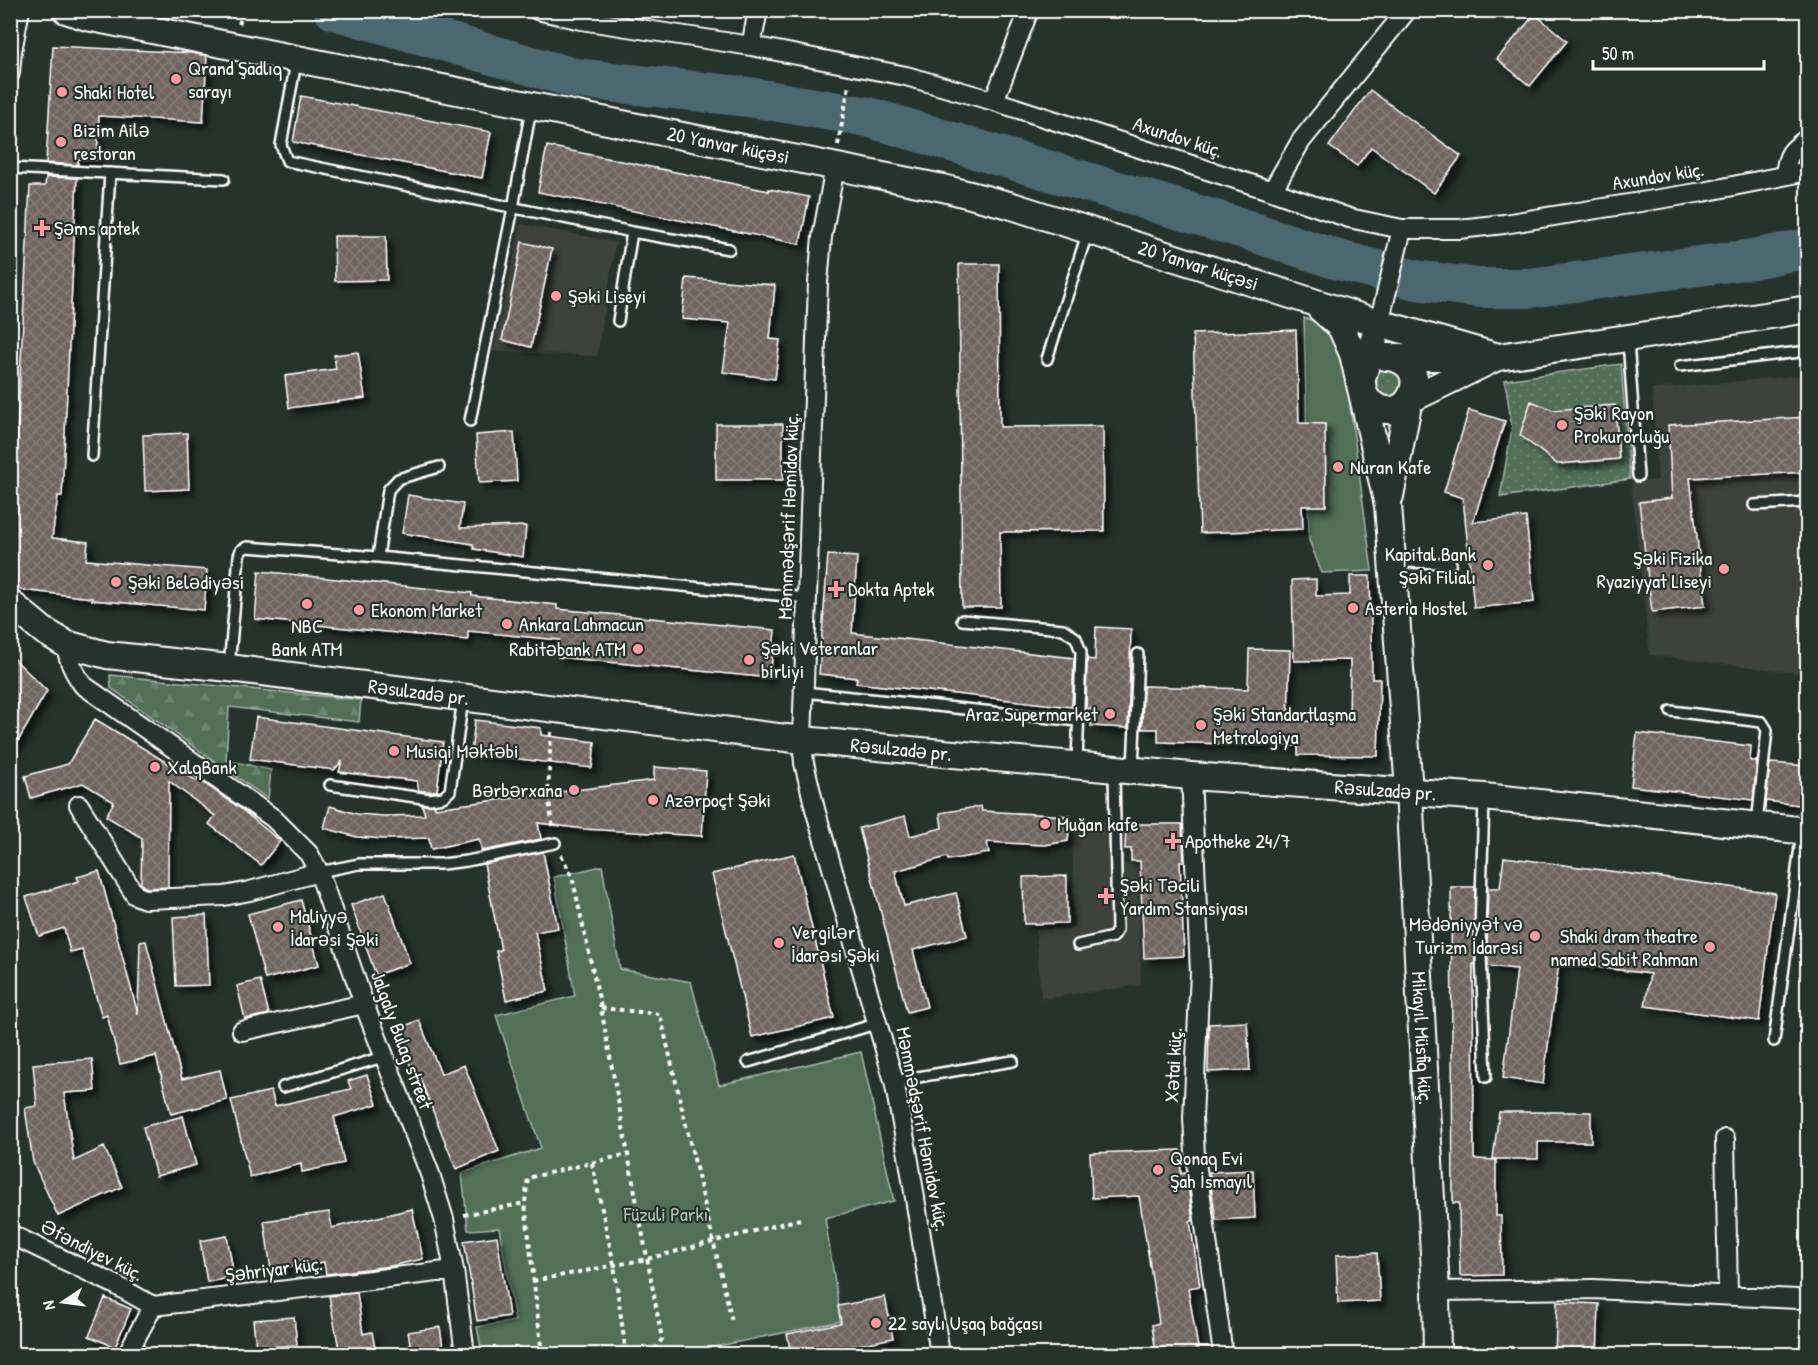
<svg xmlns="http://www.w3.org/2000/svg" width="1818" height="1365" font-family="'Patrick Hand',sans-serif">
	<defs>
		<pattern id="grass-dots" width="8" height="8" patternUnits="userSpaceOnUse" patternTransform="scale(1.5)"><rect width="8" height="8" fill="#516f57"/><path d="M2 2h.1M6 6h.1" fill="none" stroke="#6b8570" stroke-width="1.8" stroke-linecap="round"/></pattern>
		<pattern id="forest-firs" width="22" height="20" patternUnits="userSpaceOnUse" patternTransform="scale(1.5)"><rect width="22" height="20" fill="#516f57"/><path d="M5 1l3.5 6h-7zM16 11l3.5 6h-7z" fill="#6b8570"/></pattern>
		<pattern id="building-cross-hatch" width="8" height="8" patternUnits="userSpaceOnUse" patternTransform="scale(1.5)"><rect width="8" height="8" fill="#71655e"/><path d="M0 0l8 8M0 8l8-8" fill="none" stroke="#867c76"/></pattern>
		<filter id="shadow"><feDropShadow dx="5.5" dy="5.5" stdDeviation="3" flood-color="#0009"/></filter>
	</defs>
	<rect width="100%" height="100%" fill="#26332d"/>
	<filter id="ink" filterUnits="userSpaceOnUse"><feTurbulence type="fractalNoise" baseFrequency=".0167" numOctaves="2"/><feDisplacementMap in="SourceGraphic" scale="12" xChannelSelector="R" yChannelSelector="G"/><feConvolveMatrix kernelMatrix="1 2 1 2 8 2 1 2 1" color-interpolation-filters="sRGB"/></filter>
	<g filter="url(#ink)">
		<path fill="#3c423c" d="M 521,224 L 616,242 L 597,356 L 493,351 Z
			M 1807,375 L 1807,674 L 1650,655 L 1631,483 L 1658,480 L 1652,389 Z
			M 1123,820 L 1124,864 L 1138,865 L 1141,985 L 1041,999 L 1036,929 L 1074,927 L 1072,821 Z"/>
		<path fill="url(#grass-dots)" stroke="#a8b7ab" stroke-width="1.5" d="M 1621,364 L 1630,479 L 1500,497 L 1512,428 L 1505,380 Z
			M1373 383a14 14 0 1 1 28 0a14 14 0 1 1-28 0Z"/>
		<path fill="url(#forest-firs)" stroke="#a8b7ab" stroke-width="1.5" d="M 110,675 L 361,700 L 359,722 L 229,707 L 226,760 L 271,770 L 268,799 L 111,688 Z"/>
		<path fill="#516f57" stroke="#a8b7ab" stroke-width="1.5" d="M 1304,318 L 1320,323 L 1337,344 L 1346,375 L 1372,571 L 1322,573 L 1309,540 Z
			M 602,866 L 620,969 L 691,982 L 719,1085 L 861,1052 L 894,1201 L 825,1218 L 841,1321 L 680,1354 L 482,1354 L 477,1327 L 515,1321 L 499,1228 L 468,1230 L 462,1173 L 541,1148 L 496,1015 L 575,996 L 554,877 Z"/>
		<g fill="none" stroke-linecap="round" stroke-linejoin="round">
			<path stroke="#4b6771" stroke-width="40" d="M 334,10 L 574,78 L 749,97 L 868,117 L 1238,227 L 1335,259 L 1416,280 L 1479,288 L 1529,288 L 1753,259 L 1808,248"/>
		</g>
		<path fill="url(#building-cross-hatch)" stroke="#fff" stroke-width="1.5" filter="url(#shadow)" d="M 1535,14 L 1567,41 L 1530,86 L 1497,59 Z
			M 53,46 L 192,53 L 207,56 L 203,122 L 99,116 L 97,160 L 78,159 L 78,165 L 46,163 Z
			M 1370,90 L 1461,156 L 1434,193 L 1371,147 L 1357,166 L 1329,146 Z
			M 301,96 L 491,132 L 482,178 L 293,142 Z
			M 547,146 L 769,191 L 769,189 L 809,197 L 800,244 L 538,192 Z
			M 46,177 L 77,178 L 62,496 L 58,496 L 52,538 L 88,542 L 86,560 L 207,570 L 204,610 L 92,600 L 92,598 L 21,590 L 10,573 L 30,186 L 45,186 Z
			M 334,236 L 386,236 L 387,280 L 335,281 Z
			M 522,242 L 552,249 L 531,347 L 502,340 Z
			M 959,264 L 999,264 L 1000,427 L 1103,426 L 1104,531 L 1000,532 L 1001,607 L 962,607 Z
			M 686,278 L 775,285 L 770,339 L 780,340 L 775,379 L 723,372 L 730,323 L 682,319 Z
			M 1296,330 L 1299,423 L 1325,424 L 1326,506 L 1302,506 L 1303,529 L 1200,533 L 1193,334 Z
			M 358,352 L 365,398 L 289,408 L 285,376 L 336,369 L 334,355 Z
			M 1531,401 L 1553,410 L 1615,405 L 1619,459 L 1557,464 L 1520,435 Z
			M 1469,410 L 1505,421 L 1473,522 L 1526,517 L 1534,602 L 1474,608 L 1463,498 L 1444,492 Z
			M 1808,417 L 1808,472 L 1690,478 L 1705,606 L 1652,612 L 1639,502 L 1672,498 L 1668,425 Z
			M 716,424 L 783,424 L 783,480 L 716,480 Z
			M 514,432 L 517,481 L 479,483 L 476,435 Z
			M 187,433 L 189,489 L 145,491 L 143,435 Z
			M 408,495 L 463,504 L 460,528 L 526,526 L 523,557 L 474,549 L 473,544 L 402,533 Z
			M 828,555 L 857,557 L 852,633 L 1074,658 L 1072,707 L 856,683 L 857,678 L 819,674 Z
			M 259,571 L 472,593 L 472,596 L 557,605 L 557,609 L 775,630 L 770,678 L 558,657 L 559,640 L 468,631 L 468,640 L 255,619 Z
			M 1350,576 L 1370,576 L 1372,679 L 1380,679 L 1378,756 L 1298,755 L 1298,746 L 1158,742 L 1158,729 L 1142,729 L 1143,686 L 1248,689 L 1249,649 L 1290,650 L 1288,721 L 1349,722 L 1350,660 L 1294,661 L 1292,580 L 1316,579 L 1316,596 L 1350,595 Z
			M 1096,627 L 1131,629 L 1128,728 L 1091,726 L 1092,709 L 1086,708 L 1087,659 L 1095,660 Z
			M 10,655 L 47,691 L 10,755 Z
			M 256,717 L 443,742 L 437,791 L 419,791 L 417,781 L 339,772 L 342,761 L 334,770 L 250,759 Z
			M 95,719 L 197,781 L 198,779 L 241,809 L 280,841 L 261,865 L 209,824 L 215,816 L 169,781 L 168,887 L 147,888 L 143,886 L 141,883 L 142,838 L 106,816 L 114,802 L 83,783 L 31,798 L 25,776 L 68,764 Z
			M 475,720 L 541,728 L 541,735 L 595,742 L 592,768 L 471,753 Z
			M 1637,733 L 1751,746 L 1750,761 L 1757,761 L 1753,800 L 1631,786 Z
			M 1770,763 L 1808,766 L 1808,806 L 1766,801 Z
			M 654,767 L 706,771 L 702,836 L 584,829 L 538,823 L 541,839 L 482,851 L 479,839 L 431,849 L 429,838 L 385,839 L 357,837 L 324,828 L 330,806 L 357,814 L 384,816 L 425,815 L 422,805 L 435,805 L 435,808 L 654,780 Z
			M 981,806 L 982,811 L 1070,816 L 1068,841 L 1045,845 L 987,842 L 989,853 L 948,860 L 947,857 L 895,871 L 904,906 L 956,893 L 967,936 L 913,950 L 927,1007 L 907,1012 L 859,828 L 905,816 L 910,836 L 942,828 L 940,813 Z
			M 1126,824 L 1182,824 L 1184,862 L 1180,862 L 1184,956 L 1144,958 L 1140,861 L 1131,861 L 1131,849 L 1125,849 Z
			M 543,852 L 558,928 L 535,932 L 548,991 L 506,1000 L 496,951 L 501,950 L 484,864 Z
			M 794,854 L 834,1018 L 752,1037 L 712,874 Z
			M 1504,857 L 1775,893 L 1759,1021 L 1645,1006 L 1650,974 L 1559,962 L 1543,1084 L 1503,1078 L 1517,969 L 1488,966 L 1487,931 L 1488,888 L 1500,888 Z
			M 99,871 L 138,1014 L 140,942 L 146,941 L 182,1079 L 220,1070 L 227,1100 L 171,1114 L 156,1056 L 120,1064 L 107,1015 L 102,1017 L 82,949 L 70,952 L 64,928 L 39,936 L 26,897 L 79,881 L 77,877 Z
			M 1067,876 L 1067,923 L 1024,924 L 1023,877 Z
			M 1451,887 L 1475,887 L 1475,964 L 1473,964 L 1474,1159 L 1496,1160 L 1496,1216 L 1501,1216 L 1502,1275 L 1460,1276 L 1459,1203 L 1453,1203 Z
			M 385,893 L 410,963 L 376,975 L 351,905 Z
			M 301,900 L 319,965 L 265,979 L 248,914 Z
			M 206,915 L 209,985 L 176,986 L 173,917 Z
			M 260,980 L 269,1014 L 245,1019 L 237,986 Z
			M 419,1020 L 441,1074 L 464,1065 L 499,1151 L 456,1169 L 419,1076 L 415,1077 L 396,1030 Z
			M 1247,1022 L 1250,1070 L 1208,1072 L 1209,1024 Z
			M 92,1059 L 95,1091 L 64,1093 L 74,1161 L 104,1147 L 122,1187 L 58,1216 L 33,1162 L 25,1108 L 37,1106 L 33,1064 Z
			M 367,1075 L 377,1104 L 334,1117 L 344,1163 L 302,1172 L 301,1164 L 250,1177 L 231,1100 L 271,1091 L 275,1106 L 351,1089 L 348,1081 Z
			M 1499,1112 L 1591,1112 L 1591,1142 L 1538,1142 L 1538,1159 L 1493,1159 Z
			M 183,1116 L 196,1165 L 156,1176 L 143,1127 Z
			M 1180,1150 L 1181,1174 L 1186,1173 L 1193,1221 L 1190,1221 L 1200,1286 L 1188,1288 L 1199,1354 L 1156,1354 L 1152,1325 L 1159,1323 L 1139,1196 L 1092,1198 L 1090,1153 Z
			M 1253,1170 L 1255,1218 L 1216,1220 L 1209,1172 Z
			M 412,1209 L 423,1259 L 391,1266 L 326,1274 L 324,1262 L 271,1270 L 264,1221 L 329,1212 L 332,1228 Z
			M 227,1236 L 234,1277 L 207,1282 L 200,1241 Z
			M 497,1236 L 509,1316 L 477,1321 L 464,1241 Z
			M 1377,1253 L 1380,1301 L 1338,1303 L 1336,1255 Z
			M 357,1293 L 363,1334 L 372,1332 L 376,1354 L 340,1354 L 329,1296 Z
			M 885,1297 L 893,1338 L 839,1349 L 840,1354 L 791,1354 L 787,1334 L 841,1323 L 838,1306 Z
			M 105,1298 L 131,1309 L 115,1347 L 89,1336 Z
			M 1557,1302 L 1599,1304 L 1597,1354 L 1555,1354 Z
			M 294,1317 L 297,1345 L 256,1348 L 253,1320 Z
			M 440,1327 L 444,1354 L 412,1354 L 408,1332 Z"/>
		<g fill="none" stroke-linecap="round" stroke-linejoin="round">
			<g stroke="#fff" stroke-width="14">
				<path id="lane" d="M 296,62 L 281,145 L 287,161 L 632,232 L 729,249
					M 10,168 L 224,179
					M 618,321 L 632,232
					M 1628,341 L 1638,476
					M 1047,359 L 1088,231
					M 1680,366 L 1808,351
					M 470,421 L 513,208 L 531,109
					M 92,456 L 110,173
					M 1754,505 L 1808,502
					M 378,557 L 388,490 L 398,479 L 439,467
					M 1394,562 L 1451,563
					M 962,620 L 1063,629 L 1076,638 L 1081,652 L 1077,763
					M 229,667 L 239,556 L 241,550 L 247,547 L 378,557 L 808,598
					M 804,692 L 1078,721
					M 1671,711 L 1762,722 L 1767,730 L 1757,824
					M 1133,769 L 1138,654
					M 330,785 L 430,799 L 443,797 L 450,791 L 463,699
					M 1484,800 L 1480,931 L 1486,1077
					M 319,872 L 359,864 L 442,864 L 467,861 L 555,843
					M 1078,945 L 1113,937 L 1117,930 L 1114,772
					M 1774,1041 L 1802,832
					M 748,1062 L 879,1023
					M 894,1081 L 1013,1061
					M 283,1087 L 383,1057"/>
			</g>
			<g stroke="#fff" stroke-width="22">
				<path id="street" d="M 537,10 L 581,20 L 751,46 L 906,76 L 994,101 L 1272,191 L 1349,218 L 1402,229 L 1459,229 L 1504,224 L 1703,192 L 1808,171
					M 751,46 L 758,10
					M 10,73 L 12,51 L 20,10
					M 994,101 L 1029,10
					M 835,167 L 822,237 L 818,283 L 802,740 L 804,763 L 815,809 L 894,1081 L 909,1161 L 940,1354
					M 1785,175 C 1787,154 1791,150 1808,138
					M 1272,191 L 1301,141 L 1407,10
					M 1379,323 L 1402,229
					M 66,644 C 68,660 73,671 83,685 L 273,818 L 309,854 L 319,872 L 364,1004 L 430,1174 L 444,1219 L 454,1270 L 465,1354
					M 1191,776 L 1200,973 L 1193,1118 L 1195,1155 L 1223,1354
					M 79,805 L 135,895 L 145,899 L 224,896 L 250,891 L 319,872
					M 242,1031 L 364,1004
					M 1725,1139 L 1728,1295
					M 10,1234 L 114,1284 L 153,1306
					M 1436,1291 L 1593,1289 L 1797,1299
					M 127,1354 L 153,1306 L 454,1270"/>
			</g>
			<g stroke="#fff" stroke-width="30">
				<g id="secondary">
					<path id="s1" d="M 66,10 L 87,17 L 943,188 L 1009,205 L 1379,323 L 1498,357"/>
					<path id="s2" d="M 1320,308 L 1341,327 L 1353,354 L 1388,505 L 1409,791 L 1436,1291 L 1437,1354"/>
					<path d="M 1379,323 L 1362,378 C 1362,390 1364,400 1375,406 C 1412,427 1435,362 1388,357"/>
					<path d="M 1386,357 L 1498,357 L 1628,338 L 1808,309"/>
					<path d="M 1390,496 L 1409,400 L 1493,359"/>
					<path id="s3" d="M 10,603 L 44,631 L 66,644 L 107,655 L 229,668 L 802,740 L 1191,776 L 1484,797 L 1808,831"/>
				</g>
			</g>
			<path stroke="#fff" stroke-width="4" stroke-dasharray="4.5 4.5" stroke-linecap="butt" d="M 239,24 L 244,10
				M 838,145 L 849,85
				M 551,732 L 548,794 L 553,829
				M 561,855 L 572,876 L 601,1008 L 662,1339 L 652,1354
				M 601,1008 L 660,1014 L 732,1321
				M 592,1163 L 614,1265 L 626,1354
				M 464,1215 L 525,1203
				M 533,1281 L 647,1259 L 800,1219
				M 542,1354 L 525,1203 L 528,1178 L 628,1154"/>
			<use href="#lane" stroke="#26332d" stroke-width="9"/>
			<use href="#street" stroke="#26332d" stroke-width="18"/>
			<use href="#secondary" stroke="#26332d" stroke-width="26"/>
		</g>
	</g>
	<g fill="#ff9aa2" stroke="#26332d" stroke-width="2">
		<circle cx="176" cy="79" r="6"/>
		<circle cx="62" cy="92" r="6"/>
		<circle cx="61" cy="142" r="6"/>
		<path d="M39 219h6v6h6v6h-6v6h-6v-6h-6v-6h6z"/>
		<circle cx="556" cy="296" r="6"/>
		<circle cx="1562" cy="425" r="6"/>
		<circle cx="1338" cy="467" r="6"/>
		<circle cx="1488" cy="565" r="6"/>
		<circle cx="1724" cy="569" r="6"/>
		<circle cx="116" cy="582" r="6"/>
		<path d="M833 580h6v6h6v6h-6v6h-6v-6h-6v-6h6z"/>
		<circle cx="307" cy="604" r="6"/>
		<circle cx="1353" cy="608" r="6"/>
		<circle cx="359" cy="610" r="6"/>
		<circle cx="507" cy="624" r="6"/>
		<circle cx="638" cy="649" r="6"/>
		<circle cx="749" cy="660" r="6"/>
		<circle cx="1110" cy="714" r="6"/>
		<circle cx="1201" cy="725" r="6"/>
		<circle cx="394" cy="751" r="6"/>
		<circle cx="155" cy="767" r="6"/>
		<circle cx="574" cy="790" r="6"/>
		<circle cx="653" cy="800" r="6"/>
		<circle cx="1045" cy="824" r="6"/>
		<path d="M1170 832h6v6h6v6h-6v6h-6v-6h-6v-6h6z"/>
		<path d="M1103 887h6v6h6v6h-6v6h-6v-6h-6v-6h6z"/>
		<circle cx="278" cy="927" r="6"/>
		<circle cx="1535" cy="936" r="6"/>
		<circle cx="779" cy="943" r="6"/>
		<circle cx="1710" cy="947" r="6"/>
		<circle cx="1158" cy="1170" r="6"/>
		<circle cx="876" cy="1323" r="6"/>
	</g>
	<g text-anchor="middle" stroke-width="4.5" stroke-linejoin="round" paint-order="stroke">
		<g font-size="20" fill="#fff" stroke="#26332d" text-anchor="start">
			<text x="188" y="75">Qrand Şadlıq<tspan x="188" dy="23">sarayı</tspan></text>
			<text x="74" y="99">Shaki Hotel</text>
			<text x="73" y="137">Bizim Ailə<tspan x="73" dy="23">restoran</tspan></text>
			<text x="54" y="235">Şəms aptek</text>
			<text x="568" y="303">Şəki Liseyi</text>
			<text x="1574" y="420">Şəki Rayon<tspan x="1574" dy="23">Prokurorluğu</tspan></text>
			<text x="1350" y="474">Nuran Kafe</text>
			<text x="1476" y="561" text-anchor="end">Kapital Bank<tspan x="1476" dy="23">Şəki Filialı</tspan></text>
			<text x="1712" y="565" text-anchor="end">Şəki Fizika<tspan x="1712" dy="23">Ryaziyyat Liseyi</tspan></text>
			<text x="128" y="589">Şəki Belədiyəsi</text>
			<text x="848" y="596">Dokta Aptek</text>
			<text x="1365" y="615">Asteria Hostel</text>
			<text x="371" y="617">Ekonom Market</text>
			<text x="519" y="631">Ankara Lahmacun</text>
			<text x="307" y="633" text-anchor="middle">NBC<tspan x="307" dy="23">Bank ATM</tspan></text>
			<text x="761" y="655">Şəki Veteranlar<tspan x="761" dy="23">birliyi</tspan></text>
			<text x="626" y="656" text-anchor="end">Rabitəbank ATM</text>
			<text x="1098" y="721" text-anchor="end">Araz Supermarket</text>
			<text x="1213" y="721">Şəki Standartlaşma<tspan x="1213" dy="23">Metrologiya</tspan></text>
			<text x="406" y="758">Musiqi Məktəbi</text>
			<text x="167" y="774">XalqBank</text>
			<text x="562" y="797" text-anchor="end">Bərbərxana</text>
			<text x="665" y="807">Azərpoçt Şəki</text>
			<text x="1057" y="831">Muğan kafe</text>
			<text x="1185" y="848">Apotheke 24/7</text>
			<text x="1120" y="892">Şəki Təcili<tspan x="1120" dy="23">Yardım Stansiyası</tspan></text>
			<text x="290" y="923">Maliyyə<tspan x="290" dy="23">İdarəsi Şəki</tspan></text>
			<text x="1523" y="931" text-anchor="end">Mədəniyyət və<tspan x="1523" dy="23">Turizm İdarəsi</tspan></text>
			<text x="791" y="939">Vergilər<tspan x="791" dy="23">İdarəsi Şəki</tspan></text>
			<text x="1698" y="943" text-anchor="end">Shaki dram theatre<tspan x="1698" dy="23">named Sabit Rahman</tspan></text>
			<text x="1170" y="1165">Qonaq Evi<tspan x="1170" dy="23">Şah İsmayıl</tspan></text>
			<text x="888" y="1330">22 saylı Uşaq bağçası</text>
		</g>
		<g font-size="20" fill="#fff" stroke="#26332d">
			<text transform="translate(1178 137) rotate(18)" y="7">Axundov küç.</text>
			<text dy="7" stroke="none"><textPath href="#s1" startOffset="676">20 Yanvar küçəsi</textPath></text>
			<text transform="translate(1658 176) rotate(-9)" y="7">Axundov küç.</text>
			<text dy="7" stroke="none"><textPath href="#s1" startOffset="1162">20 Yanvar küçəsi</textPath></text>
			<text transform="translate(788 516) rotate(-88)" y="7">Məmmədşərif Həmidov küç.</text>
			<text dy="7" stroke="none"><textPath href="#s3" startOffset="426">Rəsulzadə pr.</textPath></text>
			<text dy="7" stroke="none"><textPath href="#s3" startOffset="912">Rəsulzadə pr.</textPath></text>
			<text dy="7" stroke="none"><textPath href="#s3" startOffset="1398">Rəsulzadə pr.</textPath></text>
			<text dy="7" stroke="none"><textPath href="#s2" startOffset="747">Mikayıl Müsfiq küç.</textPath></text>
			<text transform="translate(402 1040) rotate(70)" y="7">Jalgaly Bulag street</text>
			<text transform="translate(1173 1065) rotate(-87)" y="7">Xətai küç.</text>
			<text transform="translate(923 1129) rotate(79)" y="7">Məmmədşərif Həmidov küç.</text>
			<text transform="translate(92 1250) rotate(27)" y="7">Əfəndiyev küç.</text>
			<text transform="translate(274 1269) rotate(-7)" y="7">Şəhriyar küç.</text>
		</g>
		<g font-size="20" fill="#b1beb3" stroke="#26332d">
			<text x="666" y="1221">Füzuli Parkı</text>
		</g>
	</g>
	<rect width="1818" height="1365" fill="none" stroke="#26332d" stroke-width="36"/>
	<rect x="18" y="18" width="1782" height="1329" fill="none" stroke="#fff" stroke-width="2" filter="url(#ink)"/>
	<g transform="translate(63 1302) rotate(257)" stroke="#26332d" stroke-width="4.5" paint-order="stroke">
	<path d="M0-4.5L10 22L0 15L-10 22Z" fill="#ffffff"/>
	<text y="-9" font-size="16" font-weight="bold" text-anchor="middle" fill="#ffffff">N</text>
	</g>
	<path d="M1593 60v9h171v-9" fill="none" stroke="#ffffff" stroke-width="3"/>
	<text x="1602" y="60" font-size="18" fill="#ffffff" stroke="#26332d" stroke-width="4.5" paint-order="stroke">50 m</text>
</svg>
